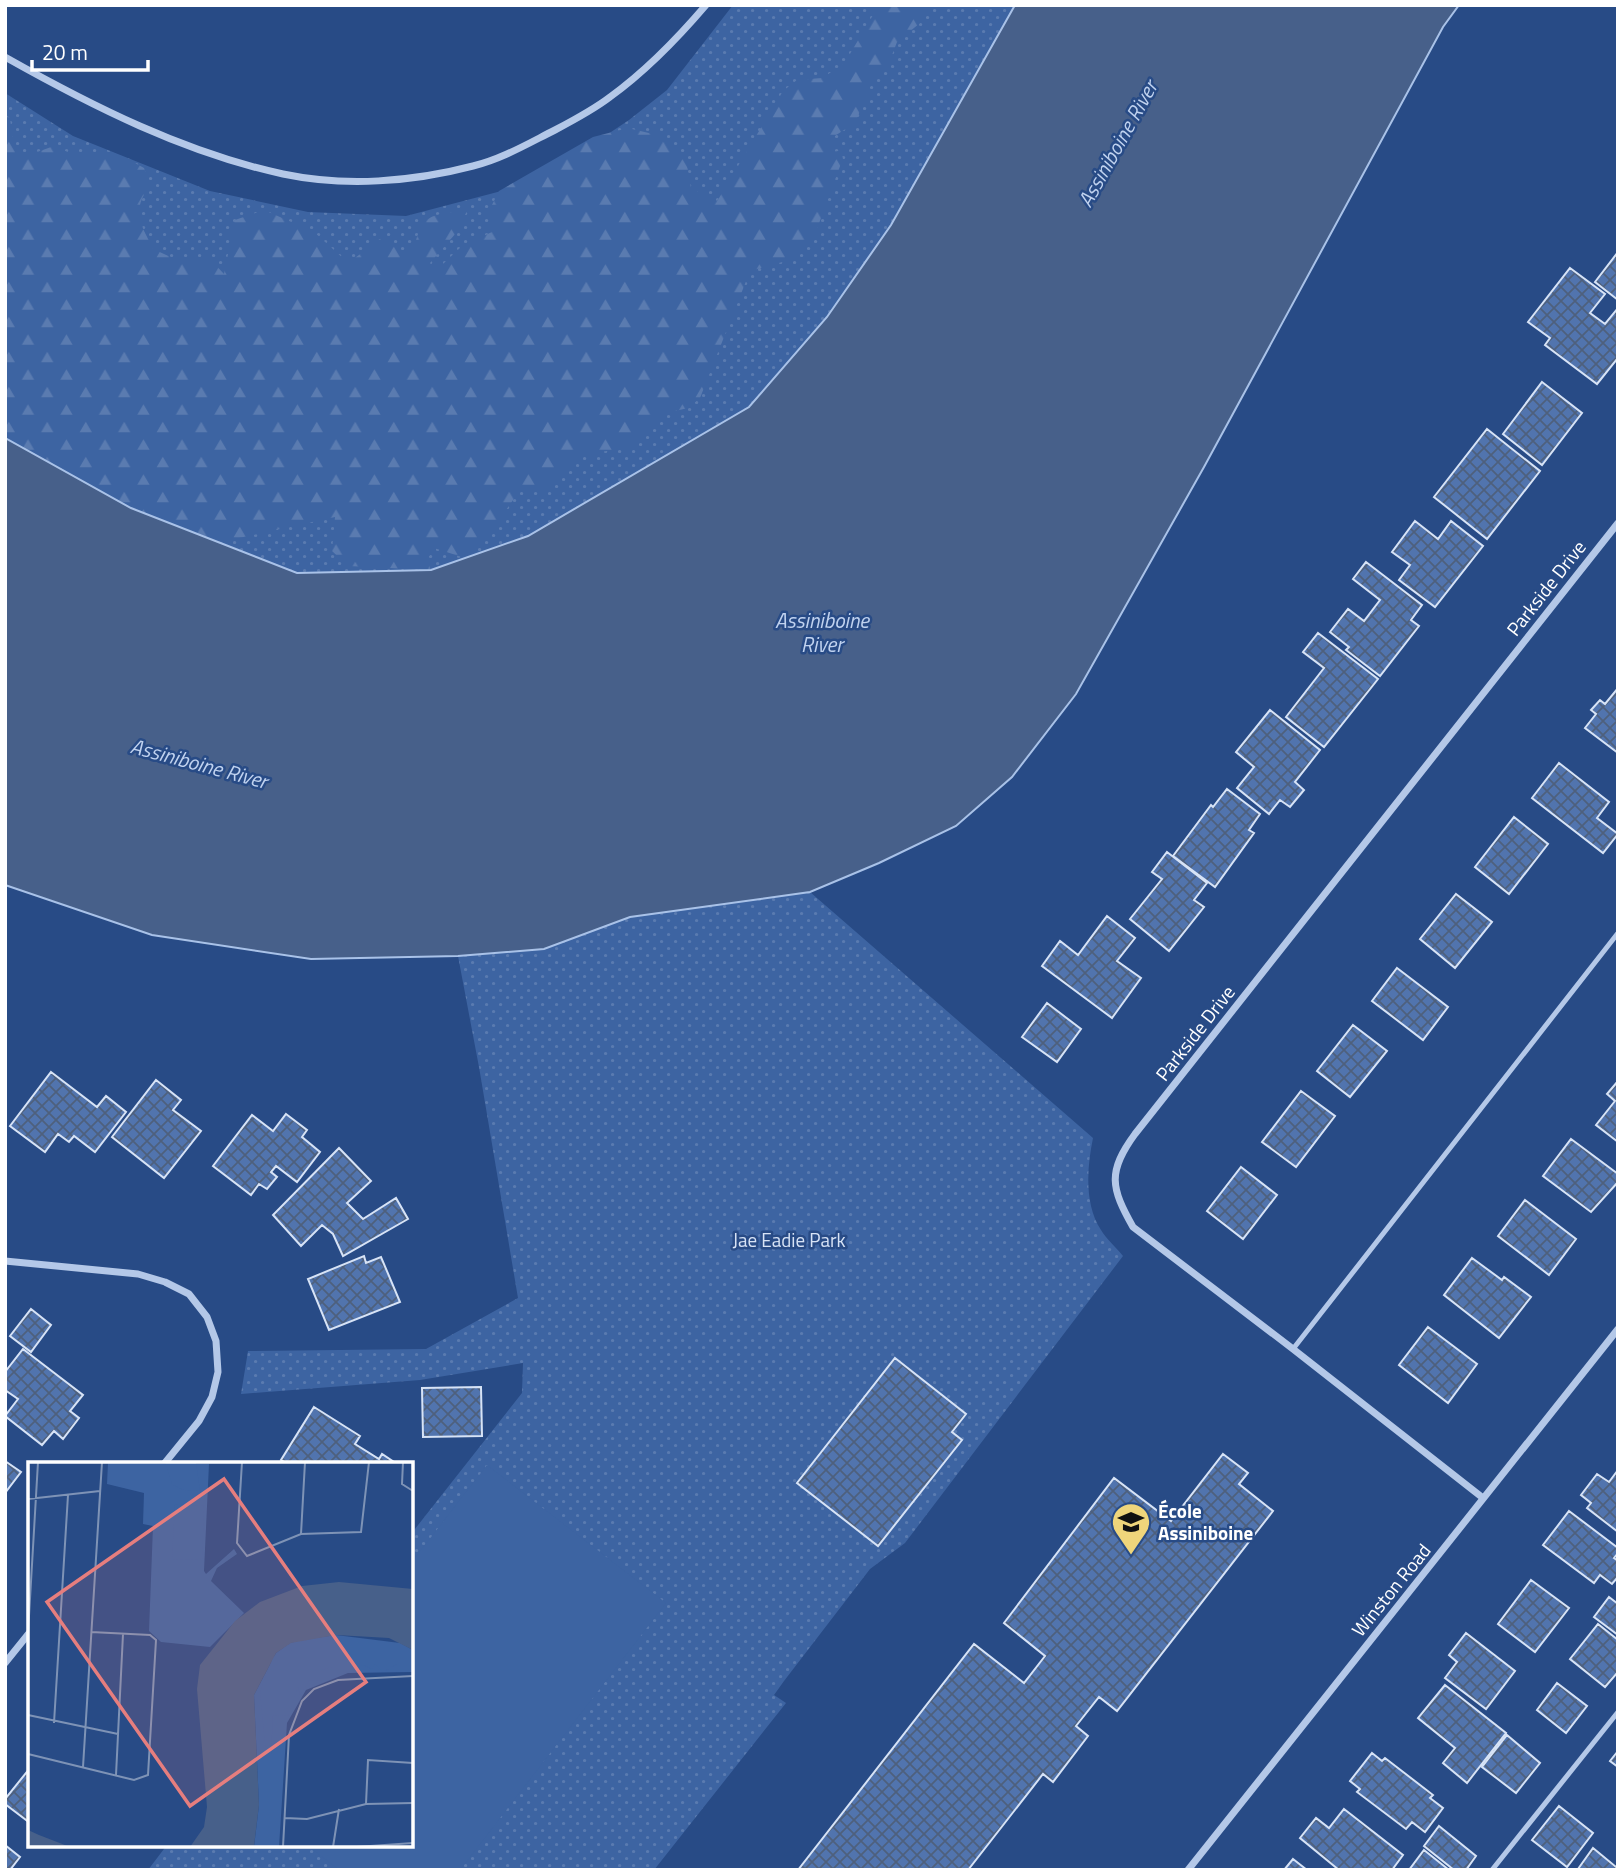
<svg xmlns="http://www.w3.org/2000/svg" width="1623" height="1875" font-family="'Titillium Web',sans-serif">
	<defs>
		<pattern id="green-dots" width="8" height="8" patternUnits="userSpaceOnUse" patternTransform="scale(1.75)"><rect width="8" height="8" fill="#3d64a2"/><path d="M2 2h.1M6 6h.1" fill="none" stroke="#5a7bb0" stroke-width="1.8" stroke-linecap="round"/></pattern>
		<pattern id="forest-firs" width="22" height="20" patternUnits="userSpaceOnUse" patternTransform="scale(1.75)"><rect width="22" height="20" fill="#3d64a2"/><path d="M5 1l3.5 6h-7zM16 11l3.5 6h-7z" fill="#5a7bb0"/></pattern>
		<pattern id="building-cross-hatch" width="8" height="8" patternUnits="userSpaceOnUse" patternTransform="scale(1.75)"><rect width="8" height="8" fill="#5174ae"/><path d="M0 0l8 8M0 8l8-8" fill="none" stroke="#4e607d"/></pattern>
	</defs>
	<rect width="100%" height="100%" fill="#284b86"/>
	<path fill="url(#green-dots)" d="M 733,5 L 1015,5 L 891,225 L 827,317 L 749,407 L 528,536 L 431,570 L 297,573 L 131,508 L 5,438 L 5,93 L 73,136 L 210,191 L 308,212 L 406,216 L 536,182 L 629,120 L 667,90 Z
		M 810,892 L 1093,1138 C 1087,1167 1084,1204 1101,1230 C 1106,1239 1116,1247 1123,1256 L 905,1543 L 870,1569 L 784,1681 L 774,1695 L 786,1703 L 654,1870 L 148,1870 L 167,1845 L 411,1845 L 411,1534 L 522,1393 L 523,1363 L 420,1380 L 241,1394 L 248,1351 L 426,1349 L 518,1298 L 479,1067 L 458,956 L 544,949 L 630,917 Z"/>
	<path fill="url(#forest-firs)" d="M 879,5 L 926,5 L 920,23 L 897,42 L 889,63 L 875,75 L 855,123 L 833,137 L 833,152 L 838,151 L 843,158 L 814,237 L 793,259 L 750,271 L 700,398 L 688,408 L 662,414 L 631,447 L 576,456 L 555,485 L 543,492 L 522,487 L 495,526 L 465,558 L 434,548 L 427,560 L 431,570 L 348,566 L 332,551 L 335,517 L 221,542 L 131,508 L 5,438 L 5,114 L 10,118 L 13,144 L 26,156 L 54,146 L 77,156 L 106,152 L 126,158 L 144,168 L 150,185 C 131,212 140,222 153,249 L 175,259 L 209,258 L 224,274 L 235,220 L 264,210 L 314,232 L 344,259 L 355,258 L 385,235 L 401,254 L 413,252 C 423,211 429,217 468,209 L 456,233 L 430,263 L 433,267 L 443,264 L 462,246 L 492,232 L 489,211 L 499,191 L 593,137 L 628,128 L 661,136 L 679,152 L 687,165 L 691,188 L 717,201 L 783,91 L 797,80 L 822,78 L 844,64 Z"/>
	<path fill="#3d64a2" d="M 487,1465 L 666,1603 L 460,1870 L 339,1870 L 307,1845 L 411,1845 L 411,1563 Z"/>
	<path fill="#47608a" stroke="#a9c2e8" stroke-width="2" d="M 1015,5 L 1459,5 L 1443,27 L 1204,467 L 1076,694 L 1012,777 L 956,826 L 879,863 L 810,892 L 630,917 L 544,949 L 458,956 L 311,959 L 152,935 L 5,885 L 5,438 L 131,508 L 297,573 L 431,570 L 528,536 L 749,407 L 827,317 L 891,225 Z"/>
	<path fill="url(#building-cross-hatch)" stroke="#d7e3f6" stroke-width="2" d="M 1618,252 L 1618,300 L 1595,282 Z
		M 1570,268 L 1605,294 L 1590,313 L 1605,324 L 1618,308 L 1618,358 L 1597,384 L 1545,345 L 1550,338 L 1528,322 Z
		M 1542,382 L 1582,413 L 1542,465 L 1503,434 Z
		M 1487,429 L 1540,471 L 1487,539 L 1434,497 Z
		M 1415,521 L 1438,539 L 1451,521 L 1483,546 L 1435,607 L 1399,580 L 1410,565 L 1392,552 Z
		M 1366,562 L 1422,605 L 1411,620 L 1419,626 L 1380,676 L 1346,650 L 1349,647 L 1330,632 L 1348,609 L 1364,621 L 1380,600 L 1353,579 Z
		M 1318,633 L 1378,679 L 1324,747 L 1286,717 L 1324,668 L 1303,652 Z
		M 1618,688 L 1618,753 L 1585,728 L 1596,714 L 1591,710 L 1600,700 L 1605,704 Z
		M 1270,710 L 1320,750 L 1295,782 L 1304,790 L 1290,807 L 1280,800 L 1269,814 L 1237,788 L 1254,767 L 1236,752 Z
		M 1559,763 L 1609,802 L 1597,818 L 1618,834 L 1603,853 L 1532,798 Z
		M 1227,789 L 1260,814 L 1249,830 L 1254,833 L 1215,887 L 1173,856 L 1211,805 L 1213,807 Z
		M 1514,817 L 1548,844 L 1509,894 L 1475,867 Z
		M 1167,852 L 1207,883 L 1194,900 L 1204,907 L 1169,951 L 1130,919 L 1162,879 L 1152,872 Z
		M 1456,894 L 1492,922 L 1455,968 L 1420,939 Z
		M 1107,916 L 1135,938 L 1117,961 L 1141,978 L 1112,1018 L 1042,966 L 1060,941 L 1078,955 Z
		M 1397,968 L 1448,1007 L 1423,1040 L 1372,1001 Z
		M 1047,1003 L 1081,1029 L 1057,1062 L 1022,1037 Z
		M 1353,1025 L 1387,1051 L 1350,1097 L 1317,1071 Z
		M 51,1072 L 97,1107 L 106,1096 L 126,1112 L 95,1152 L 74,1136 L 69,1142 L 58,1134 L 45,1152 L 10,1126 Z
		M 156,1080 L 181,1100 L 173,1110 L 201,1131 L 164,1178 L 112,1137 Z
		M 1618,1081 L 1618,1142 L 1596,1125 L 1615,1101 L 1607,1094 Z
		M 1301,1091 L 1335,1116 L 1296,1167 L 1262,1142 Z
		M 286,1114 L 307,1130 L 302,1137 L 320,1152 L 297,1182 L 276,1166 L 271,1172 L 277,1177 L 267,1189 L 259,1184 L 251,1195 L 213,1166 L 252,1115 L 273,1131 Z
		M 1571,1139 L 1618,1174 L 1618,1182 L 1591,1212 L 1543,1176 Z
		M 339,1148 L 371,1181 L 347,1203 L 363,1219 L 396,1198 L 408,1219 L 343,1256 L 333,1234 L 322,1225 L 301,1246 L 273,1215 Z
		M 1241,1167 L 1277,1195 L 1243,1239 L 1207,1211 Z
		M 1525,1200 L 1576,1239 L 1549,1275 L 1498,1236 Z
		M 364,1256 L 366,1263 L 381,1257 L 400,1302 L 329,1330 L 308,1279 Z
		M 1472,1258 L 1502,1280 L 1504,1277 L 1531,1297 L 1499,1338 L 1444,1295 Z
		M 31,1309 L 51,1325 L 31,1352 L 10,1336 Z
		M 1428,1327 L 1477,1364 L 1448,1403 L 1399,1365 Z
		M 23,1349 L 83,1395 L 70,1411 L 79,1418 L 63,1439 L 54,1431 L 42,1445 L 5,1416 L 18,1399 L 5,1390 L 5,1372 Z
		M 895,1358 L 966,1414 L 952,1432 L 962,1440 L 878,1546 L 797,1483 Z
		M 481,1387 L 482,1436 L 423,1437 L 422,1388 Z
		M 314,1407 L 360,1436 L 355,1444 L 379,1459 L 382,1454 L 397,1464 L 288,1464 L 281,1460 Z
		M 1223,1454 L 1248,1473 L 1239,1484 L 1273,1511 L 1117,1711 L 1099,1697 L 1076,1726 L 1088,1736 L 1053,1782 L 1043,1774 L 968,1870 L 798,1870 L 974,1644 L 1024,1683 L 1045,1656 L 1004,1623 L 1114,1478 L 1171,1521 Z
		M 5,1461 L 21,1472 L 5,1493 Z
		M 1618,1470 L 1618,1532 L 1587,1508 L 1591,1503 L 1581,1495 L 1597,1474 L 1609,1482 Z
		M 1569,1511 L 1618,1548 L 1618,1553 L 1614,1558 L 1618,1561 L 1618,1577 L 1612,1584 L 1600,1575 L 1594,1583 L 1543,1545 Z
		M 1531,1580 L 1569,1608 L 1535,1652 L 1498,1624 Z
		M 1609,1597 L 1618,1604 L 1618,1635 L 1594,1617 Z
		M 1598,1624 L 1618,1640 L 1618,1672 L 1605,1687 L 1570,1659 Z
		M 1466,1633 L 1515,1671 L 1486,1709 L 1445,1678 L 1457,1662 L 1449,1655 Z
		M 1557,1683 L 1587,1706 L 1566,1733 L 1537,1710 Z
		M 1445,1685 L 1506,1733 L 1467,1783 L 1443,1763 L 1455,1748 L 1418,1718 Z
		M 1507,1735 L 1540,1763 L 1516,1793 L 1482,1767 Z
		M 1618,1751 L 1618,1767 L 1610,1761 Z
		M 1372,1753 L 1382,1761 L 1385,1758 L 1433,1795 L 1430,1798 L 1443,1808 L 1425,1832 L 1412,1822 L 1406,1829 L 1357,1792 L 1360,1789 L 1350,1781 Z
		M 30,1768 L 30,1823 L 5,1804 L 5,1799 Z
		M 1559,1806 L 1593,1833 L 1567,1867 L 1532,1840 Z
		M 1344,1809 L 1403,1855 L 1392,1870 L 1339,1870 L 1300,1838 L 1316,1818 L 1329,1828 Z
		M 1439,1826 L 1476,1856 L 1466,1870 L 1454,1870 L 1424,1846 Z
		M 5,1845 L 20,1857 L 10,1870 L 5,1870 Z
		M 1593,1848 L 1616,1867 L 1618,1865 L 1618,1870 L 1578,1869 Z
		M 1424,1850 L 1449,1870 L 1409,1870 Z
		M 1293,1859 L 1307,1870 L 1284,1870 Z"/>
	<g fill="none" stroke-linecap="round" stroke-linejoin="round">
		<path stroke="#b4c8e8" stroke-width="5" d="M 1293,1349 L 1618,933
			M 1492,1870 L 1618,1712"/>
		<path stroke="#b4c8e8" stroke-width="7" d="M 5,57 C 92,106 185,153 283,174 C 345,187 412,182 473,166 C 502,159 529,143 555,130 C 574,120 593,110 610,97 C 646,71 677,39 706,5
			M 5,1261 L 138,1274 L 165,1282 L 189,1294 L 207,1317 L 216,1341 L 218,1372 L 212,1397 L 199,1421 L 164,1464
			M 1483,1498 L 1293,1349 L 1133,1227 C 1111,1188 1107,1172 1135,1134 L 1618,523
			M 5,1663 L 30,1632
			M 1188,1870 L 1618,1329"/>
	</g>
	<defs>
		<g id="school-pin" transform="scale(2.0125)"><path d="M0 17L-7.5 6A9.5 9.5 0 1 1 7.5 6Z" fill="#efd57b" stroke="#284b86"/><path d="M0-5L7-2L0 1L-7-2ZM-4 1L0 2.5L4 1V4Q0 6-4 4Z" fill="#111"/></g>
	</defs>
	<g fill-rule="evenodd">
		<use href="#school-pin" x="1131" y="1522"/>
	</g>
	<g text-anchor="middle" stroke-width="5" stroke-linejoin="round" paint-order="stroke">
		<g font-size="19" fill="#fff" stroke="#284b86">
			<text transform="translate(1546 588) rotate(-52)" y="7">Parkside Drive</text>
			<text transform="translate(1195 1033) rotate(-52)" y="7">Parkside Drive</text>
			<text transform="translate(1391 1590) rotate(-51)" y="7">Winston Road</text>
		</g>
		<g font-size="19" fill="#d7e3f6" stroke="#284b86">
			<text x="789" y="1247">Jae Eadie Park</text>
		</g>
		<g font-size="19" font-weight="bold" fill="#fff" stroke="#284b86" text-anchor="start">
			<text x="1158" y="1518">École<tspan x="1158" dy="22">Assiniboine</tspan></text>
		</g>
		<g font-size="21" font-style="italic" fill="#c0d2ef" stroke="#284b86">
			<text transform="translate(1118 144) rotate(-61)" y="7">Assiniboine River</text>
			<text x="822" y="628">Assiniboine<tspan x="822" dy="24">River</tspan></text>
			<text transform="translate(199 764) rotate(15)" y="7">Assiniboine River</text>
		</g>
	</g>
	<g transform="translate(28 1462)">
		<rect width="385" height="385" fill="#284b86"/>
		<path d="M 80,1 L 181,2 L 176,109 L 178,112 L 206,87 L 209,92 L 189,106 L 183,119 L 216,151 L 182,185 L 133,180 L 121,169 L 125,64 L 115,62 L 116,31 L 79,22 ZM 285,175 L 385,188 L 385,210 L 320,211 L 278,228 L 259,261 L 251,385 L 226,385 L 231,343 L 226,233 L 248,191 L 262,181 Z" fill="#3d64a2"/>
		<path d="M 308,173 L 372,181 L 385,188 L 385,210 L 369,202 L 355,210 L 347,202 L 344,207 L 335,203 L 310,213 L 303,205 L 294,208 L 294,218 L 281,219 L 272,233 L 270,225 L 260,254 L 245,253 L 243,292 L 238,292 L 232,230 L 245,195 L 257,185 L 263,189 L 273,178 Z" fill="#3d64a2"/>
		<path d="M 137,0 L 168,0 L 172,28 L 157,29 L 144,22 ZM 147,42 L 176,44 L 174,98 L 144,97 Z" fill="#3d64a2"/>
		<path d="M 311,120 L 385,127 L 385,188 L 361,176 L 308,173 L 263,181 L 248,191 L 226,233 L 231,343 L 226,384 L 162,385 L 176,365 L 179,345 L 169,227 L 172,203 L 207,159 L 232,140 L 274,124 ZM 0,368 L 11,373 L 42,385 L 0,385 Z" fill="#47608a"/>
		<path fill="none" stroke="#7e93b6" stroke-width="2" d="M 214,0 L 209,81 L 219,94 L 273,72 L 333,70 L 341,0M 375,0 L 374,22 L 385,29M 0,37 L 72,29M 273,72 L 277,0M 0,171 L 10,0M 0,253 L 90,272M 26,261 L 40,33M 0,292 L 106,318 L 120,313 L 128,178 L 122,173 L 63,170M 55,305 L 74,0M 88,313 L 95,172M 338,342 L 340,298 L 385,301M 257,356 L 279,357 L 338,342 L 385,341M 255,385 L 261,273 L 274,239 L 286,227 L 310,218 L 385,214M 305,385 L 311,347M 328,385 L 385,381"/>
		<path fill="#e67e7e" fill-opacity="0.15" stroke="#e67e7e" stroke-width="3.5" d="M 196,17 L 338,220 L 162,344 L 19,140 Z"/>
		<rect width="385" height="385" fill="none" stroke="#fff" stroke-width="3.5"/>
	</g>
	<rect width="1623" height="1875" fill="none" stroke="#ffffff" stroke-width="14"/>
	<path d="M32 60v10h116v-10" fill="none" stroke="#ffffff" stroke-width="3.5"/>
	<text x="42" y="60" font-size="21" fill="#ffffff" stroke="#284b86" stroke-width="5" paint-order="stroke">20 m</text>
</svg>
